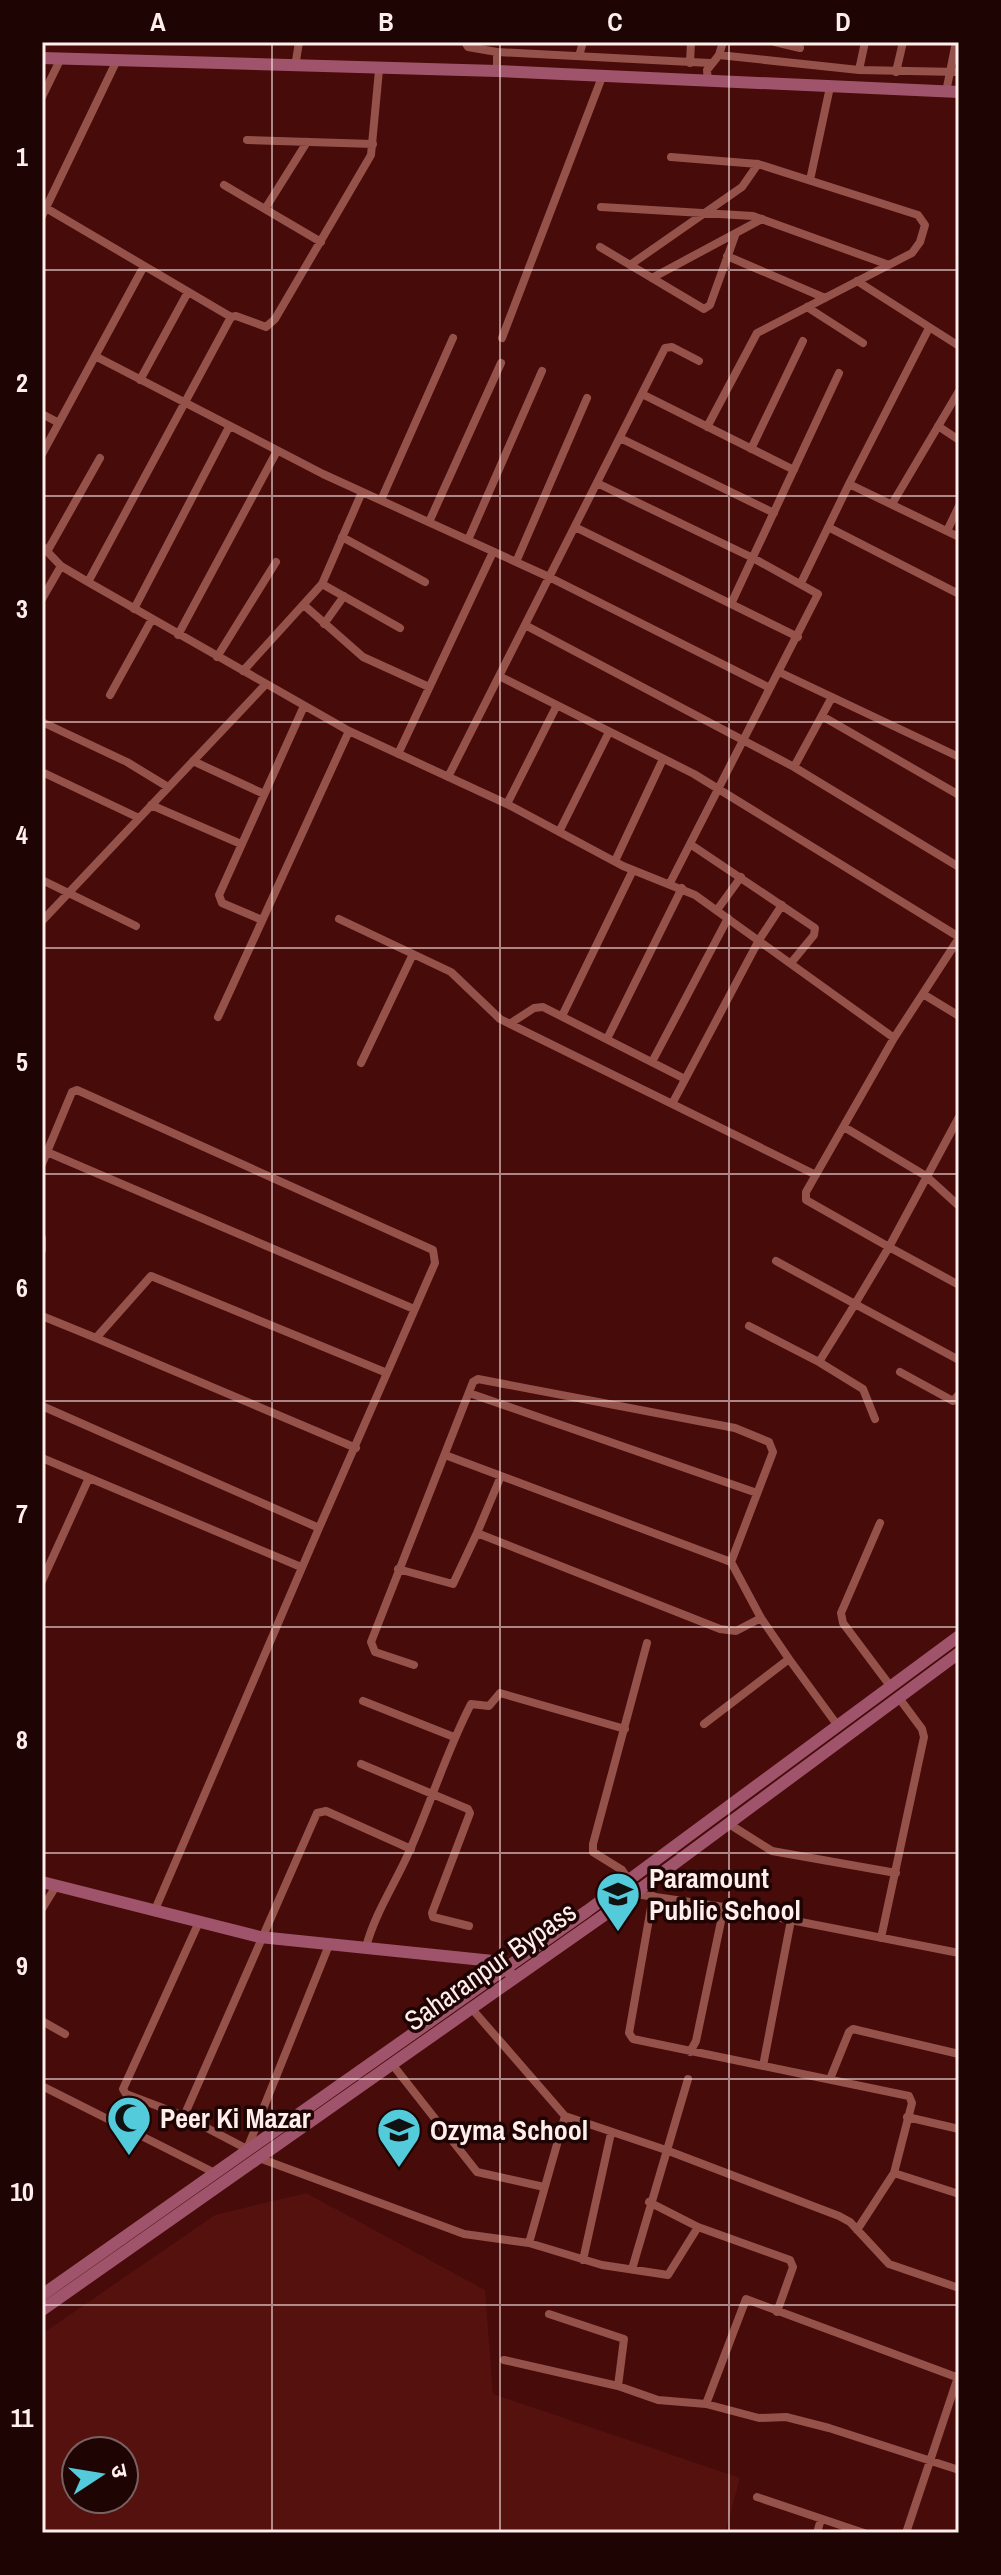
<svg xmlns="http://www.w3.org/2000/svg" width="1001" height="2575" font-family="'Archivo Narrow','Noto Sans Devanagari',sans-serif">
	<rect width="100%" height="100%" fill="#470b09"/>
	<path fill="#55110e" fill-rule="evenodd" d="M 306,2193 L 485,2290 L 493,2394 L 740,2478 L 725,2533 L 42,2533 L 42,2334 L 215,2215 ZM 76,2451 L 124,2451 L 124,2499 L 76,2499 Z"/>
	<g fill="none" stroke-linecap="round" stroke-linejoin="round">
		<path stroke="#95524b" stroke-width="8" d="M 465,42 L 468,47 L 497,52 L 497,71
			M 775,42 L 800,48
			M 497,52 L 710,63
			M 719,55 L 859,70 L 959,72
			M 579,56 L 583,42
			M 690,63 L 691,42
			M 295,67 L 299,42
			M 859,70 L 865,42
			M 896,72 L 903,42
			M 708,82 L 707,70 L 719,55 L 723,42
			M 946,92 L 956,42
			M 42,97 L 61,58
			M 247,140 L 373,144
			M 671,157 L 758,164 L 918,215 L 925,225 L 920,242 L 912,253 L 757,333 L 707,427
			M 810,180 L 830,87
			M 224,185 L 321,242
			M 601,207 L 753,216 L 889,265
			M 46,208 L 231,317
			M 265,209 L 307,142
			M 42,216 L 117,60
			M 600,247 L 704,309 L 710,305 L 736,233
			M 727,256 L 825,298
			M 630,265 L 742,187 L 758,164
			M 652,278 L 762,219
			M 857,281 L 959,346
			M 807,307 L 863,343
			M 502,338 L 602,77
			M 95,356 L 323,474 L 549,577 L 770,688
			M 140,380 L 188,292
			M 642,394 L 794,470
			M 42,414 L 59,423
			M 938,426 L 959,440
			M 620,438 L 774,513
			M 751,449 L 803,341
			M 42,454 L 144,266
			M 597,483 L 753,558 L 818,594 L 670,883
			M 849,484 L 929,328
			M 381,500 L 453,338
			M 892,504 L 959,391
			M 429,522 L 501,363
			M 575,527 L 798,637
			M 828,527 L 959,594
			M 947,531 L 959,506
			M 342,537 L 425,582
			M 468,540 L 542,371
			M 42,546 L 61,566
			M 48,550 L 100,458
			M 516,562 L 587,398
			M 88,582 L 349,731 L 507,804 L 623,866 L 695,895 L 894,1038
			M 801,583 L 849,484 L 959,537
			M 322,584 L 400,628
			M 42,599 L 61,566 L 88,582 L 231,317 L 236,316 L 266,327 L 275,319 L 371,155 L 379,70
			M 731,604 L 839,373
			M 305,606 L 363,657 L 429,687
			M 134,609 L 229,427
			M 324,624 L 344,596
			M 525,625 L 794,767 L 959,867
			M 178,635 L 277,451
			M 217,657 L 276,562
			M 243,671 L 322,584 L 362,492
			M 779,672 L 959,757
			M 499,676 L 694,774 L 959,937
			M 110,695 L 152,619
			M 822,716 L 959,795
			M 42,722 L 127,762 L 168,787
			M 398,754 L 493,552
			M 193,761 L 264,794
			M 794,767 L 832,697
			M 42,772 L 139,818
			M 448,777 L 665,348 L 672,347 L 699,361
			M 507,804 L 557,705
			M 151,805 L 241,844
			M 559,832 L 609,732
			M 690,844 L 815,928 L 814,935 L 791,963
			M 615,861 L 663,759
			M 42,880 L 136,926
			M 717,910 L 741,877
			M 339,919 L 451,972 L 500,1019 L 816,1175
			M 262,920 L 222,903 L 219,895 L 304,706
			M 42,921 L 266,684
			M 959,938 L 894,1038 L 806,1192 L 806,1200 L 889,1247 L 959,1117
			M 923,994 L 959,1016
			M 562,1016 L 633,870
			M 218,1017 L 349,731
			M 511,1023 L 534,1008 L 543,1007 L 685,1079
			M 607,1039 L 682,888
			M 652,1062 L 728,918
			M 361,1063 L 413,954
			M 672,1104 L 759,940 L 782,905
			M 844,1127 L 926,1176 L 959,1206
			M 47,1152 L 414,1309
			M 42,1164 L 72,1092 L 77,1090 L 433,1250 L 435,1263 L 387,1373
			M 42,1238 L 42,1250
			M 776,1261 L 855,1304 L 819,1362 L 863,1389 L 875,1419
			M 959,1285 L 889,1247 L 855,1304 L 959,1360
			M 42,1316 L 96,1338
			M 749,1326 L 819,1362
			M 900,1372 L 953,1401 L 959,1394
			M 469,1393 L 757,1493
			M 42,1406 L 319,1528 L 154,1912
			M 445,1455 L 731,1562 L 761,1618 L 789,1659 L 704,1724
			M 42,1458 L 301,1567
			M 501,1476 L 477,1533 L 720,1629 L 736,1631 L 761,1618
			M 880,1523 L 841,1613 L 843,1623 L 891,1687
			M 319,1528 L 387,1373 L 151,1276 L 96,1338 L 356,1448
			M 398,1569 L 453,1584 L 477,1533
			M 42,1581 L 88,1480
			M 789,1659 L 838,1726
			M 414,1665 L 375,1652 L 371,1642 L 473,1382 L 478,1379 L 735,1428 L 769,1442 L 773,1452 L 731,1562
			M 363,1701 L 454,1737
			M 361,1764 L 468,1809 L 470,1813 L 432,1913 L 433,1917 L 469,1926
			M 729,1824 L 772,1851 L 896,1873
			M 629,1880 L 622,1870 L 593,1852 L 593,1844 L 647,1643
			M 635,1894 L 724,1907 L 959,1953
			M 653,1896 L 629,2033 L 633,2039 L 909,2096 L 912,2103 L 894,2173
			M 42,1909 L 56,1886
			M 199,1922 L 123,2089 L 126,2094 L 184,2116 L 247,2149 L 329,1945
			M 881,1938 L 924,1737 L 922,1729 L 899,1698
			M 366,1947 C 375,1913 395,1884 409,1852 C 431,1803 446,1752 471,1704 L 489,1706 L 500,1693 L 625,1729
			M 472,2009 L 565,2116 L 666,2150 L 839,2216 L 850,2222 L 889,2264 L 959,2288
			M 42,2021 L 65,2034
			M 690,2052 L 696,2041 L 724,1907
			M 392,2064 L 477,2172 L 544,2187
			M 763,2066 L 791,1920
			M 830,2079 L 849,2032 L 853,2029 L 959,2054
			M 42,2086 L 215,2173
			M 184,2116 L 317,1813 L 326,1811 L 411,1849
			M 907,2117 L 959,2129
			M 259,2158 L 464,2234 L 529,2243 L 602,2265 L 668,2275 L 698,2227
			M 649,2202 L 698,2227 L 790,2260 L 793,2267 L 777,2312
			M 857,2230 L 894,2173 L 959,2194
			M 529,2243 L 565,2116
			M 583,2260 L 611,2133
			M 632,2269 L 688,2079
			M 549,2314 L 624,2339 L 618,2386
			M 504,2360 L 618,2386 L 658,2400 L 706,2404
			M 959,2378 L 746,2299 L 706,2404 L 759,2418 L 786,2417 L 829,2428 L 959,2470
			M 757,2497 L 864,2533
			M 817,2533 L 821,2519
			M 906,2533 L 959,2374"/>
		<path stroke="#a0546c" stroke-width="12" d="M 42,58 L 497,71 L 959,92
			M 42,1882 L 260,1937 L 493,1961 L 509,1972
			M 42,2295 L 587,1911 L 959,1636
			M 42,2310 L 620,1904 L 959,1653"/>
	</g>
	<path fill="none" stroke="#ffeeec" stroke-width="2" stroke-opacity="0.55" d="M 272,42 L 272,2533M 500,42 L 500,2533M 729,42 L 729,2533M 42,270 L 959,270M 42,496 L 959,496M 42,722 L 959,722M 42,948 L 959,948M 42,1174 L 959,1174M 42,1401 L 959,1401M 42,1627 L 959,1627M 42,1853 L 959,1853M 42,2079 L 959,2079M 42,2305 L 959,2305"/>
	<defs>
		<g id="school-pin" transform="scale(2.3)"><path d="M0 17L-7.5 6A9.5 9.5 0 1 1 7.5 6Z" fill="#53cbdb" stroke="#1e0504"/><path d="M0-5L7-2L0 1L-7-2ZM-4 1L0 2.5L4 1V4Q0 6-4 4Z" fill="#111"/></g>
		<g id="mosque-pin" transform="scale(2.3)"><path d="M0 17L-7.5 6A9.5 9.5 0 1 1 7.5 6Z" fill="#53cbdb" stroke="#1e0504"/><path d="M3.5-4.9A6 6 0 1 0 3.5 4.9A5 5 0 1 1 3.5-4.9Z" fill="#111"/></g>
	</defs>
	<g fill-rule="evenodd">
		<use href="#school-pin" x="618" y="1894"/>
		<use href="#mosque-pin" x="129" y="2118"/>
		<use href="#school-pin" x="399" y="2130"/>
	</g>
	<g text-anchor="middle" stroke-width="7" stroke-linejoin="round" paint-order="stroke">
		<g font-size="28" font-weight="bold" fill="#ffeeec" stroke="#1e0504" text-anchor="start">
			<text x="649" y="1888">Paramount<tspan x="649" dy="32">Public School</tspan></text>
			<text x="160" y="2128">Peer Ki Mazar</text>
			<text x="430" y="2140">Ozyma School</text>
		</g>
		<g font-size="28" fill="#ffeeec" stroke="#1e0504">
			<text transform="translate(490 1966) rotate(-35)" y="10">Saharanpur Bypass</text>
		</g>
	</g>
	<rect width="1001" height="2575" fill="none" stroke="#1e0504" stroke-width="88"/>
	<g transform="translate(100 2475) rotate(78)"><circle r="38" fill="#1e0504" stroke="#786261" stroke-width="2"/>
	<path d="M0-6L14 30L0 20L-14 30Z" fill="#53cbdb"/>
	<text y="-12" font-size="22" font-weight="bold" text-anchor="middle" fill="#ffeeec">उ</text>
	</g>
	<rect x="44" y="44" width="913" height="2487" fill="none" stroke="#ffeeec" stroke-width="3"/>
	<g font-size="26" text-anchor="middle" font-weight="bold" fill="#ffeeec">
		<text x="158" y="31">A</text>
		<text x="386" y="31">B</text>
		<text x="615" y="31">C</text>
		<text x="843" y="31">D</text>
		<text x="22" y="166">1</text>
		<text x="22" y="392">2</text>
		<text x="22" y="618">3</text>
		<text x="22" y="844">4</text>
		<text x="22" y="1071">5</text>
		<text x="22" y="1297">6</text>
		<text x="22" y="1523">7</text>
		<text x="22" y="1749">8</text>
		<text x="22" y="1975">9</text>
		<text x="22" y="2201">10</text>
		<text x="22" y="2427">11</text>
	</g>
</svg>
